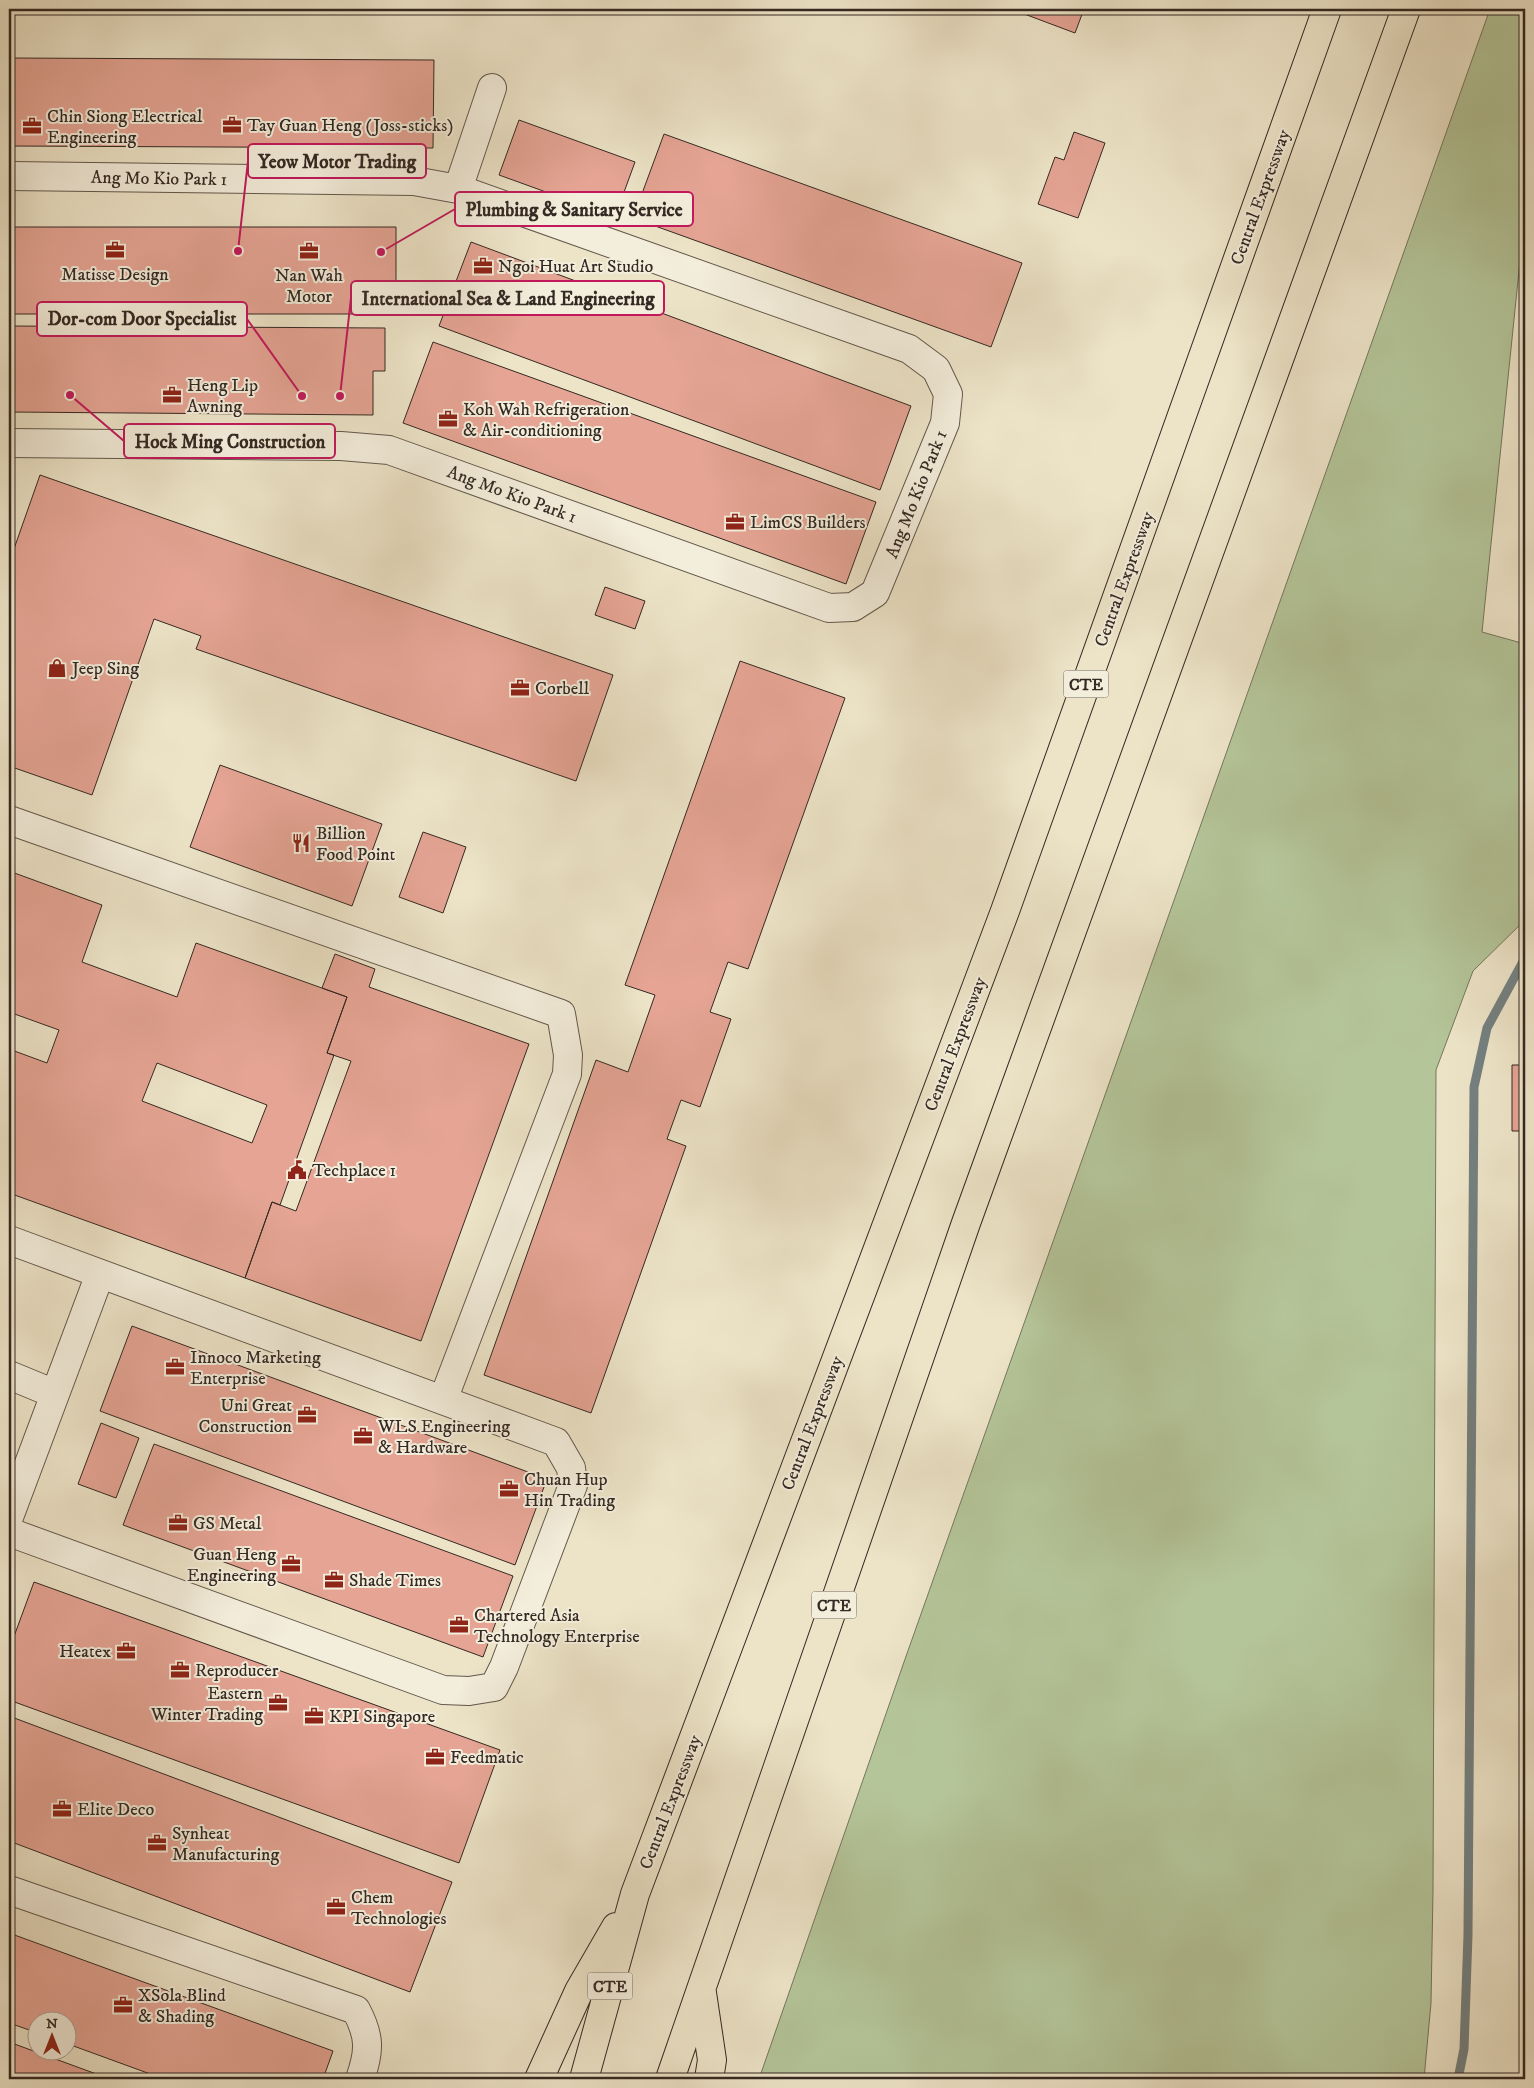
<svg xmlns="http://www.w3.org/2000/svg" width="1534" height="2088" font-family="'IM FELL DW Pica',serif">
	<rect width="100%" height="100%" fill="#ede4c8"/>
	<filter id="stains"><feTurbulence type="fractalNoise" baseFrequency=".004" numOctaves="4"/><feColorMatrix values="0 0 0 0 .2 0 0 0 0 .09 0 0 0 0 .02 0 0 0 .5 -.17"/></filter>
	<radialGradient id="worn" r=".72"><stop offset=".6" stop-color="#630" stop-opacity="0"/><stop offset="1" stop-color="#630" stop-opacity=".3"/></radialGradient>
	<path fill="#b4c599" stroke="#74775e" d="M 1490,9 L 1525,9 L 1525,212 L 1482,632 L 1525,644 L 1525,920 L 1473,971 L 1436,1070 L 1433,1891 L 1431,2003 L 1424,2079 L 759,2079 L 904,1662 Z"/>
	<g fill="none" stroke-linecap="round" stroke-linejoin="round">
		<path stroke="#748181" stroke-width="9" d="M 1458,2079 L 1464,2049 L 1468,1935 L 1474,1087 L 1487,1028 L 1525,958"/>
	</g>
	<path fill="#e5a494" stroke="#342923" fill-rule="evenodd" d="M 1011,9 L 1084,9 L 1075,33 Z
		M 9,58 L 434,60 L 433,148 L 9,146 Z
		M 519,120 L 635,162 L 615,217 L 499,175 Z
		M 1074,132 L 1105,143 L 1078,218 L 1038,204 L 1055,157 L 1064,160 Z
		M 664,134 L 1022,263 L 991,347 L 633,218 Z
		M 9,227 L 396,227 L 396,314 L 9,314 Z
		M 471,242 L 911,406 L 880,490 L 439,326 Z
		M 9,326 L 385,328 L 385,371 L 373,371 L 373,415 L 9,412 Z
		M 433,342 L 876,502 L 846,584 L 403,423 Z
		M 40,475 L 613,675 L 576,781 L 196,649 L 201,636 L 154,619 L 92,795 L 9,766 L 9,563 Z
		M 605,587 L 645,601 L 635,629 L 595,615 Z
		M 740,661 L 845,698 L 748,969 L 728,962 L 710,1012 L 731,1019 L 700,1107 L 681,1100 L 667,1139 L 686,1146 L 591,1413 L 484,1375 L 596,1060 L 628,1072 L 655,995 L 625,985 Z
		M 220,765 L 382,824 L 352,906 L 190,847 Z
		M 423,832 L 466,847 L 443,913 L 399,897 Z
		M 9,871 L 102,905 L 82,962 L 177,997 L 196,943 L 347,997 L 327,1053 L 334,1055 L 280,1205 L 272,1202 L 245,1278 L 9,1193 L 9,1049 L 47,1063 L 59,1030 L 9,1012 ZM 157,1063 L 267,1105 L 252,1143 L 142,1101 Z
		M 335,954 L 375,969 L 369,987 L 529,1044 L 421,1341 L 245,1278 L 272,1202 L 296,1211 L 351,1061 L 327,1053 L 347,997 L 322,988 Z
		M 1512,1065 L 1525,1065 L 1525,1131 L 1512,1131 Z
		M 132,1326 L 547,1479 L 515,1565 L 100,1411 Z
		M 101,1423 L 139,1438 L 116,1498 L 78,1484 Z
		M 154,1444 L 513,1576 L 483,1657 L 123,1525 Z
		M 34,1582 L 500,1750 L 459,1863 L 9,1700 L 9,1650 Z
		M 9,1716 L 452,1882 L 410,1992 L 9,1841 Z
		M 9,1933 L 333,2051 L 323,2079 L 164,2079 L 68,2044 L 68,2020 L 38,2020 L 38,2033 L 9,2023 Z
		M 9,2042 L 110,2079 L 9,2079 Z"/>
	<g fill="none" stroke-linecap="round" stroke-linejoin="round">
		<g stroke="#62584c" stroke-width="30">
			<path id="minor" d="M 9,176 L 414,181 L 458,189 L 909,349 L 936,369 L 948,394 L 945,423 L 875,593 L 853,607 L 829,608 L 389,450 L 341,446 L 9,443
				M 458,189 L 492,88
				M 9,820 L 561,1014 L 568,1055 L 567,1074 L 443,1400
				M 9,1240 L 556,1442 L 571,1468 L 573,1485 L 504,1667 L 494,1687 L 469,1691 L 443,1690 L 9,1532
				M 9,1375 L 55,1394
				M 9,1517 L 100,1274
				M 9,1890 L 356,2010 C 370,2036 370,2051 360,2079"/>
		</g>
		<g stroke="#342923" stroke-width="30">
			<path id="highway" d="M 702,1993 L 712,2060 L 709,2079
				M 539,2079 L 579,1991 L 616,1927
				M 584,2079 L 635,1894 L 1005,911 L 1327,9
				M 670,2079 L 966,1223 L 1406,9"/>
		</g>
		<use href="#minor" stroke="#f3eddb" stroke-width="28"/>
		<use href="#highway" stroke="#ede4c8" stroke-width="28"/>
	</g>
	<defs>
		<g id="office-bare" transform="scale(1.5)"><path d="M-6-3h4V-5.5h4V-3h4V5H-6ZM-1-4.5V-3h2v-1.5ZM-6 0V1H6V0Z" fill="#8f2418" stroke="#f3eddb" stroke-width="2.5" paint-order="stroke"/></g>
		<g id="shop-bare" transform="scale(1.5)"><path d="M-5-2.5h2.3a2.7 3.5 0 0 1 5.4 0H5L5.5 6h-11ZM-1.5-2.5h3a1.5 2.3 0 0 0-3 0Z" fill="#8f2418" stroke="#f3eddb" stroke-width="2.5" paint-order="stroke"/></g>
		<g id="restaurant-bare" transform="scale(1.5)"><path d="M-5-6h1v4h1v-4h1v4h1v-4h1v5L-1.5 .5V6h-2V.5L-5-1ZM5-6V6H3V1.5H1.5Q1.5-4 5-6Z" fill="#8f2418" stroke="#f3eddb" stroke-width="2.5" paint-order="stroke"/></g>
		<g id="civic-bare" transform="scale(1.5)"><path d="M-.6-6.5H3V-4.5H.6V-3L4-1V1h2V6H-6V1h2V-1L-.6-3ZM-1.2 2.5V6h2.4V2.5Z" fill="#8f2418" stroke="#f3eddb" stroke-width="2.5" paint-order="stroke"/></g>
	</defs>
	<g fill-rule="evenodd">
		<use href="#office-bare" x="232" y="125"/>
		<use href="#office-bare" x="32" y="126"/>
		<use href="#office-bare" x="115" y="250"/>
		<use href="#office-bare" x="309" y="251"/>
		<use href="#office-bare" x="483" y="266"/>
		<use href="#office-bare" x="172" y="395"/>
		<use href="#office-bare" x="448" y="419"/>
		<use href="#office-bare" x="735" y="522"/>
		<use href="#shop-bare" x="57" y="668"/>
		<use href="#office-bare" x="520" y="688"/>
		<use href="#restaurant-bare" x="301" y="843"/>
		<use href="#civic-bare" x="297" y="1170"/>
		<use href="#office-bare" x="175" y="1367"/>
		<use href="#office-bare" x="307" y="1415"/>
		<use href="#office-bare" x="363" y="1436"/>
		<use href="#office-bare" x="509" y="1489"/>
		<use href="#office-bare" x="178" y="1523"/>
		<use href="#office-bare" x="291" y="1564"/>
		<use href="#office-bare" x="334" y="1580"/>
		<use href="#office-bare" x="459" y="1625"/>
		<use href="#office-bare" x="126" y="1651"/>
		<use href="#office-bare" x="180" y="1670"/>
		<use href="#office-bare" x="278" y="1703"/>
		<use href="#office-bare" x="314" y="1716"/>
		<use href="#office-bare" x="435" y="1757"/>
		<use href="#office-bare" x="62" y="1809"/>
		<use href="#office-bare" x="157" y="1843"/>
		<use href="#office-bare" x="336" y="1907"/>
		<use href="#office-bare" x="123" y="2005"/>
	</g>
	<g text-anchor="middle" stroke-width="4" stroke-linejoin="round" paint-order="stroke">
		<g fill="#f3eddb" stroke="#6d645a" stroke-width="1">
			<rect x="1063.5" y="670.5" width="45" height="27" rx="4"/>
			<rect x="811.5" y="1591.5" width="45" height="27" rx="4"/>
			<rect x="587.5" y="1972.5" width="45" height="27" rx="4"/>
		</g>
		<g font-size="16" font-weight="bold" fill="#342923">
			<text x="1086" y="690">CTE</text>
			<text x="834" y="1611">CTE</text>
			<text x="610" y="1992">CTE</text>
		</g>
		<g font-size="18" fill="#342923" stroke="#f3eddb" text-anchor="start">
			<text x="47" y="122">Chin Siong Electrical<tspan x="47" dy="21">Engineering</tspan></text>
			<text x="247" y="131">Tay Guan Heng (Joss-sticks)</text>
			<text x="498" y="272">Ngoi Huat Art Studio</text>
			<text x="115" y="280" text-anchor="middle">Matisse Design</text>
			<text x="309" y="281" text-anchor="middle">Nan Wah<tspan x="309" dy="21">Motor</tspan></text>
			<text x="187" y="391">Heng Lip<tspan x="187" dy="21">Awning</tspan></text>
			<text x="463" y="415">Koh Wah Refrigeration<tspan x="463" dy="21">&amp; Air-conditioning</tspan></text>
			<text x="750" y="528">LimCS Builders</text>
			<text x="72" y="674">Jeep Sing</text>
			<text x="535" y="694">Corbell</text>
			<text x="316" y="839">Billion<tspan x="316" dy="21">Food Point</tspan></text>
			<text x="312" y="1176">Techplace 1</text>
			<text x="190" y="1363">Innoco Marketing<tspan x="190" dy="21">Enterprise</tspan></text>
			<text x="292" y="1411" text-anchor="end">Uni Great<tspan x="292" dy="21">Construction</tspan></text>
			<text x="378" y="1432">WLS Engineering<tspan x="378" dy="21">&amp; Hardware</tspan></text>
			<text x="524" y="1485">Chuan Hup<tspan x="524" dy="21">Hin Trading</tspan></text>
			<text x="193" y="1529">GS Metal</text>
			<text x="276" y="1560" text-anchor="end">Guan Heng<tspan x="276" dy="21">Engineering</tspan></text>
			<text x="349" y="1586">Shade Times</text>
			<text x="474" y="1621">Chartered Asia<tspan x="474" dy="21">Technology Enterprise</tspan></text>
			<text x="111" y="1657" text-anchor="end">Heatex</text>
			<text x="195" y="1676">Reproducer</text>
			<text x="263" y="1699" text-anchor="end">Eastern<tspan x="263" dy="21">Winter Trading</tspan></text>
			<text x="329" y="1722">KPI Singapore</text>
			<text x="450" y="1763">Feedmatic</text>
			<text x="77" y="1815">Elite Deco</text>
			<text x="172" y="1839">Synheat<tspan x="172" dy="21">Manufacturing</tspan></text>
			<text x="351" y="1903">Chem<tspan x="351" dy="21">Technologies</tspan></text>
			<text x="138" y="2001">XSola Blind<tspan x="138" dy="21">&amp; Shading</tspan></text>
		</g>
		<g font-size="18" fill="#342923" stroke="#f3eddb">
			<text transform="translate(159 178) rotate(1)" y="6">Ang Mo Kio Park 1</text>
			<text transform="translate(1260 197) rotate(-70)" y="6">Central Expressway</text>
			<text transform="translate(512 494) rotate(20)" y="6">Ang Mo Kio Park 1</text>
			<text transform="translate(916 494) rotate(-68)" y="6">Ang Mo Kio Park 1</text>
			<text transform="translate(1124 579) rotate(-70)" y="6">Central Expressway</text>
			<text transform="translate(955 1044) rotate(-69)" y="6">Central Expressway</text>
			<text transform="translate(812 1423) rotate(-69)" y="6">Central Expressway</text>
			<text transform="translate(670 1802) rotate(-69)" y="6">Central Expressway</text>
		</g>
	</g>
	<path fill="none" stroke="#c2185b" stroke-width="2" d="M238 251L248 161M381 252L455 209M340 396L351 298M302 396L247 319M70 395L124 441"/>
	<g fill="#c2185b" stroke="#f3eddb" stroke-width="2">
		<circle cx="238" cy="251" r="5"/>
		<circle cx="381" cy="252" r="5"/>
		<circle cx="340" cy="396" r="5"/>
		<circle cx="302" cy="396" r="5"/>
		<circle cx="70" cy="395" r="5"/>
	</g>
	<g fill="#f3eddb" stroke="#c2185b" stroke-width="2">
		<rect x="248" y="144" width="178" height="34" rx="5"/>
		<rect x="455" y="192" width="238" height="34" rx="5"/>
		<rect x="351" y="281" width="313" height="34" rx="5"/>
		<rect x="37" y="302" width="210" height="34" rx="5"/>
		<rect x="124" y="424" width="211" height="34" rx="5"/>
	</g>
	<g font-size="19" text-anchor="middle" font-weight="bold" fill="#342923">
		<text x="337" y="168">Yeow Motor Trading</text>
		<text x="574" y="216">Plumbing &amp; Sanitary Service</text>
		<text x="508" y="305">International Sea &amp; Land Engineering</text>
		<text x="142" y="325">Dor-com Door Specialist</text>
		<text x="230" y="448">Hock Ming Construction</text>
	</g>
	<rect width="1534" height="2088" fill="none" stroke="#ede4c8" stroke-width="30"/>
	<rect x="10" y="10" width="1514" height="2068" fill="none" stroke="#342923" stroke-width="2.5"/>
	<rect x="15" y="15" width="1504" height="2058" fill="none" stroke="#342923"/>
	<g transform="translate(52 2036)"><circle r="24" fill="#f3eddb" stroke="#a79f91"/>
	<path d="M0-4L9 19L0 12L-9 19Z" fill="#8f2418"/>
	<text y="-8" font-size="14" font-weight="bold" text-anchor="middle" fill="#342923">N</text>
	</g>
	<rect width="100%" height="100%" filter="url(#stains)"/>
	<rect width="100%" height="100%" fill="url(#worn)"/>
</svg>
